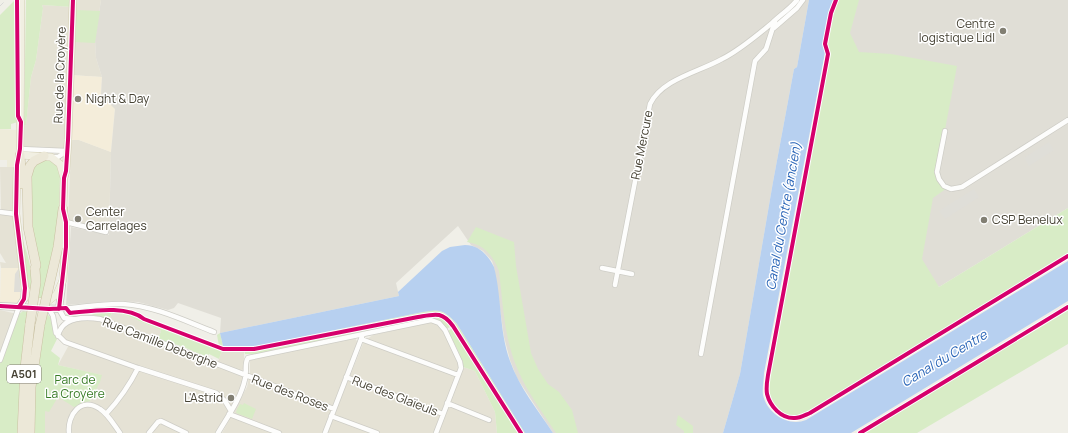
<svg xmlns="http://www.w3.org/2000/svg" width="1068" height="433" font-family="Manrope,sans-serif">
	<rect width="100%" height="100%" fill="#f0efe8"/>
	<path fill="#e5e2d5" d="M 73,0 L 101,0 L 95,40 L 96,58 L 102,77 L 70,75 L 71,140 L 79,140 L 111,152 L 109,231 L 68,220 L 71,151 L 24,147 L 24,125 L 26,124 L 31,77 L 36,60 L 43,8 L 42,5 L 73,7 Z
		M 0,167 L 16,167 L 14,211 L 1,212 Z
		M 0,215 L 12,215 L 15,225 L 19,268 L 1,268 L 0,262 L 6,263 L 0,253 Z
		M 0,310 L 17,314 L 0,360 Z
		M 112,312 L 125,315 L 160,330 L 161,331 L 158,339 L 109,321 Z
		M 82,319 L 97,321 L 111,326 L 242,376 L 244,379 L 237,398 L 217,433 L 45,433 L 45,410 L 58,396 L 80,404 L 90,401 L 101,375 L 58,365 L 70,343 L 60,336 L 61,330 L 69,322 Z
		M 431,322 L 440,326 L 460,365 L 435,433 L 327,433 L 364,341 L 373,335 Z
		M 352,338 L 355,338 L 358,343 L 324,433 L 222,433 L 247,387 L 250,373 L 250,361 L 251,359 Z
		M 222,350 L 244,350 L 244,369 L 239,371 L 218,362 Z
		M 463,367 L 475,371 L 495,412 L 497,433 L 438,433 Z"/>
	<path fill="#f4edda" d="M 70,75 L 102,77 L 101,95 L 115,108 L 111,152 L 79,140 L 71,140 Z
		M 1,268 L 19,268 L 22,295 L 21,298 L 18,303 L 0,302 Z"/>
	<path fill="#e0ded6" d="M 101,0 L 809,0 L 797,67 L 794,69 L 773,182 L 740,374 L 723,433 L 553,433 L 517,378 L 510,360 L 504,337 L 494,267 L 492,261 L 483,251 L 471,245 L 458,226 L 396,283 L 399,296 L 220,333 L 221,318 L 178,303 L 174,308 L 168,310 L 138,302 L 113,301 L 66,305 L 71,227 L 109,235 L 111,152 L 115,109 L 101,95 L 102,77 L 96,58 L 95,40 Z
		M 844,0 L 1068,0 L 1068,208 L 939,287 L 817,144 Z"/>
	<path fill="#eeecda" d="M 0,129 L 17,130 L 16,167 L 7,167 L 7,160 L 0,160 Z"/>
	<path fill="#d8ecc6" d="M 15,0 L 17,0 L 18,122 L 11,124 L 11,129 L 0,129 L 0,15 Z
		M 26,0 L 73,0 L 73,7 L 42,5 L 43,8 L 36,60 L 31,77 L 26,125 L 24,125 Z
		M 836,0 L 859,0 L 850,33 L 859,52 L 891,54 L 957,66 L 937,172 L 938,176 L 947,188 L 933,198 L 922,259 L 939,287 L 1068,208 L 1068,256 L 816,409 C 810,413 803,417 796,418 C 778,420 767,401 767,386 Z
		M 76,10 L 100,11 L 95,43 L 75,42 L 76,37 Z
		M 44,160 C 53,160 59,166 60,175 L 58,229 L 43,301 L 37,300 L 29,177 L 34,165 Z
		M 476,227 L 514,242 L 516,266 L 531,353 L 538,369 L 548,384 L 559,392 L 572,410 L 578,433 L 556,433 C 543,413 527,392 518,370 C 504,339 503,304 499,271 C 493,255 483,244 467,242 Z
		M 22,238 C 29,259 33,270 31,293 L 28,287 L 26,280 Z
		M 1068,307 L 1068,344 L 917,433 L 860,433 Z
		M 100,310 L 114,310 L 133,314 L 145,320 L 222,350 L 219,359 L 209,354 L 207,358 L 184,347 L 158,339 L 161,331 L 160,330 L 125,315 L 112,312 L 109,320 L 91,314 L 67,316 L 66,314 Z
		M 433,310 C 445,311 449,316 457,324 L 525,433 L 523,433 L 450,320 L 439,313 L 421,315 L 261,348 L 221,347 L 219,346 L 217,335 L 220,333 L 223,346 L 257,346 Z
		M 23,311 L 28,312 L 18,433 L 0,433 L 0,360 L 1,358 L 0,363 L 18,315 Z
		M 46,314 C 53,317 51,323 53,329 C 54,333 55,336 57,339 L 51,351 L 60,358 L 58,365 L 102,375 L 100,382 L 90,401 L 74,407 L 58,397 L 49,412 L 45,411 L 45,433 L 34,433 L 35,376 Z
		M 430,315 C 439,315 445,317 450,324 L 449,325 L 450,327 L 446,329 L 440,322 L 428,319 L 257,354 L 245,354 L 244,350 L 266,349 Z
		M 453,328 L 520,433 L 497,433 L 495,412 L 475,371 L 463,367 L 459,353 L 448,331 Z
		M 244,403 L 256,409 L 252,419 L 236,413 L 237,409 L 240,404 L 243,405 Z
		M 678,415 L 693,426 L 693,433 L 684,433 L 684,431 L 676,425 Z"/>
	<path fill="#dfded8" d="M 1049,142 L 1054,150 L 1029,166 L 1024,158 Z
		M 974,189 L 979,197 L 945,219 L 939,211 Z
		M 19,268 L 21,292 L 14,292 L 15,274 Z"/>
	<path fill="#b7d0f0" d="M 809,0 L 835,0 L 764,373 C 764,380 762,388 763,395 C 767,414 789,427 806,420 L 1068,261 L 1068,301 L 851,433 L 723,433 L 740,374 L 773,182 L 794,69 L 797,67 Z
		M 465,245 C 479,245 488,255 494,267 C 502,298 499,331 510,361 C 519,387 538,410 553,433 L 525,433 L 457,324 C 442,308 439,309 418,313 L 257,346 L 223,346 L 220,333 L 399,296 L 398,292 L 442,251 L 450,247 Z"/>
	<g fill="none" stroke-linecap="round" stroke-linejoin="round">
		<g stroke="#cecdc6" stroke-width="6">
			<path id="minor" d="M 774,28 L 797,8 L 803,0
				M 945,131 L 937,172 L 939,179 L 944,186 L 951,189 L 962,187 L 1068,120
				M 20,149 L 67,151
				M 51,157 L 58,157 L 67,151
				M 0,212 L 16,214
				M 66,222 L 106,232
				M 602,268 L 632,274
				M 615,285 L 650,104 C 662,79 699,72 722,59 C 740,50 756,36 772,23 C 780,15 790,9 797,0
				M 49,309 L 53,316 L 56,333 L 65,342 L 138,368 L 216,393 L 225,401 L 231,411
				M 73,319 L 64,318 L 59,309 C 80,308 102,303 123,304 C 155,306 185,321 214,332
				M 58,336 C 62,316 85,317 100,319 L 334,409
				M 361,339 L 458,375
				M 701,354 L 755,61 L 766,49 L 775,21
				M 0,360 L 19,307
				M 346,377 L 443,414
				M 447,403 L 489,420
				M 106,414 C 120,399 129,386 138,368
				M 229,414 L 279,433
				M 331,416 L 377,433
				M 69,433 C 67,415 81,396 100,409 C 108,414 114,425 120,433
				M 149,433 L 158,422 L 161,421 L 186,433
				M 218,433 C 228,416 241,398 245,379 C 247,372 244,363 248,358 L 431,320 L 439,323 L 445,330 L 460,362 L 461,368 L 436,433
				M 325,433 L 363,334"/>
		</g>
		<g stroke="#cecdc6" stroke-width="8">
			<path id="tertiary" d="M 0,306 L 59,309 L 62,286
				M 19,307 L 24,299 L 25,288"/>
		</g>
		<g stroke="#d3cfb4" stroke-width="8">
			<path id="primary" d="M 20,155 L 51,157 L 60,164 L 64,178
				M 19,160 L 20,155 L 21,0
				M 17,170 L 16,214 L 25,288 L 31,299 L 34,301 L 47,302 L 57,294 L 63,280 L 66,237 L 66,222 L 63,209 L 64,178 L 66,171 L 68,140 L 73,0"/>
		</g>
		<g stroke="#c9c1a2" stroke-width="10">
			<path id="motorway" d="M 20,155 L 22,184
				M 58,247 L 63,209
				M 35,269 L 36,265 L 28,227 L 27,176 L 30,166 L 34,161 L 44,156
				M 22,433 L 25,368 L 30,324
				M 30,433 L 31,387 L 40,325"/>
		</g>
		<use href="#minor" stroke="#fdfdfc" stroke-width="4.5"/>
		<use href="#tertiary" stroke="#fdfdfc" stroke-width="6"/>
		<use href="#primary" stroke="#f1efe2" stroke-width="7"/>
		<use href="#motorway" stroke="#ece8d8" stroke-width="9"/>
		<path stroke="#d9d9d8" stroke-width="1" stroke-dasharray="5 5" stroke-linecap="butt" d="M 0,6 L 6,0"/>
		<g stroke="#c9c1a2" stroke-width="10" stroke-linecap="butt">
			<path id="motorway-bridge" d="M 30,324 L 36,282 L 35,269
				M 40,325 L 58,247"/>
		</g>
		<use href="#motorway-bridge" stroke="#ece8d8" stroke-width="9"/>
		<g stroke="#fff" stroke-width="6">
			<path id="cycleway" d="M 17,0 L 18,116 L 21,122 L 20,149 L 17,165 L 16,214 L 25,288 L 24,299 L 19,307
				M 836,0 L 831,13 L 825,44 L 828,54 L 768,375 C 767,381 766,388 767,394 C 770,406 781,419 795,418 C 800,418 805,415 810,413 L 1068,256
				M 0,306 L 49,309 L 66,308 L 70,313 C 92,311 126,305 144,319 L 223,349 L 254,349 L 418,317 C 435,314 442,311 453,326 L 521,433
				M 59,309 L 66,247 L 66,222 L 63,209 L 64,178 L 66,171 L 68,140 L 73,0
				M 860,433 L 1068,307"/>
		</g>
		<use href="#cycleway" stroke="#d6006c" stroke-width="4"/>
	</g>
	<g fill="#827f73" stroke="#fff" stroke-width="1.5">
		<circle cx="1003" cy="31" r="4"/>
		<circle cx="78" cy="99" r="4"/>
		<circle cx="78" cy="219" r="4"/>
		<circle cx="984" cy="220" r="4"/>
		<circle cx="231" cy="398" r="4"/>
	</g>
	<g text-anchor="middle" stroke-width="3" stroke-linejoin="round" paint-order="stroke">
		<rect fill="#fff" stroke="#7e7b71" stroke-width="1" x="7" y="365" width="34" height="18" rx="3"/>
		<g font-size="11" font-weight="bold" fill="#464234">
			<text x="24" y="378">A501</text>
		</g>
		<g font-size="12" fill="#464234" stroke="#fff" text-anchor="start">
			<text x="995" y="28" text-anchor="end">Centre<tspan x="995" dy="14">logistique Lidl</tspan></text>
			<text x="86" y="103">Night &amp; Day</text>
			<text x="86" y="216">Center<tspan x="86" dy="14">Carrelages</tspan></text>
			<text x="992" y="224">CSP Benelux</text>
			<text x="223" y="402" text-anchor="end">L'Astrid</text>
		</g>
		<g font-size="12" fill="#464234" stroke="#fff">
			<text transform="translate(60 75) rotate(-88)" y="4">Rue de la Croyère</text>
			<text transform="translate(642 145) rotate(-79)" y="4">Rue Mercure</text>
			<text transform="translate(160 343) rotate(21)" y="4">Rue Camille Deberghe</text>
			<text transform="translate(290 393) rotate(21)" y="4">Rue des Roses</text>
			<text transform="translate(395 396) rotate(21)" y="4">Rue des Glaïeuls</text>
		</g>
		<g font-size="12" fill="#377b25" stroke="#fff">
			<text x="75" y="384">Parc de<tspan x="75" dy="14">La Croyère</tspan></text>
		</g>
		<g font-size="13" font-style="italic" fill="#2864b7" stroke="#fff">
			<text transform="translate(783 216) rotate(-80)" y="5">Canal du Centre (ancien)</text>
			<text transform="translate(944 358) rotate(-31)" y="5">Canal du Centre</text>
		</g>
	</g>
</svg>
